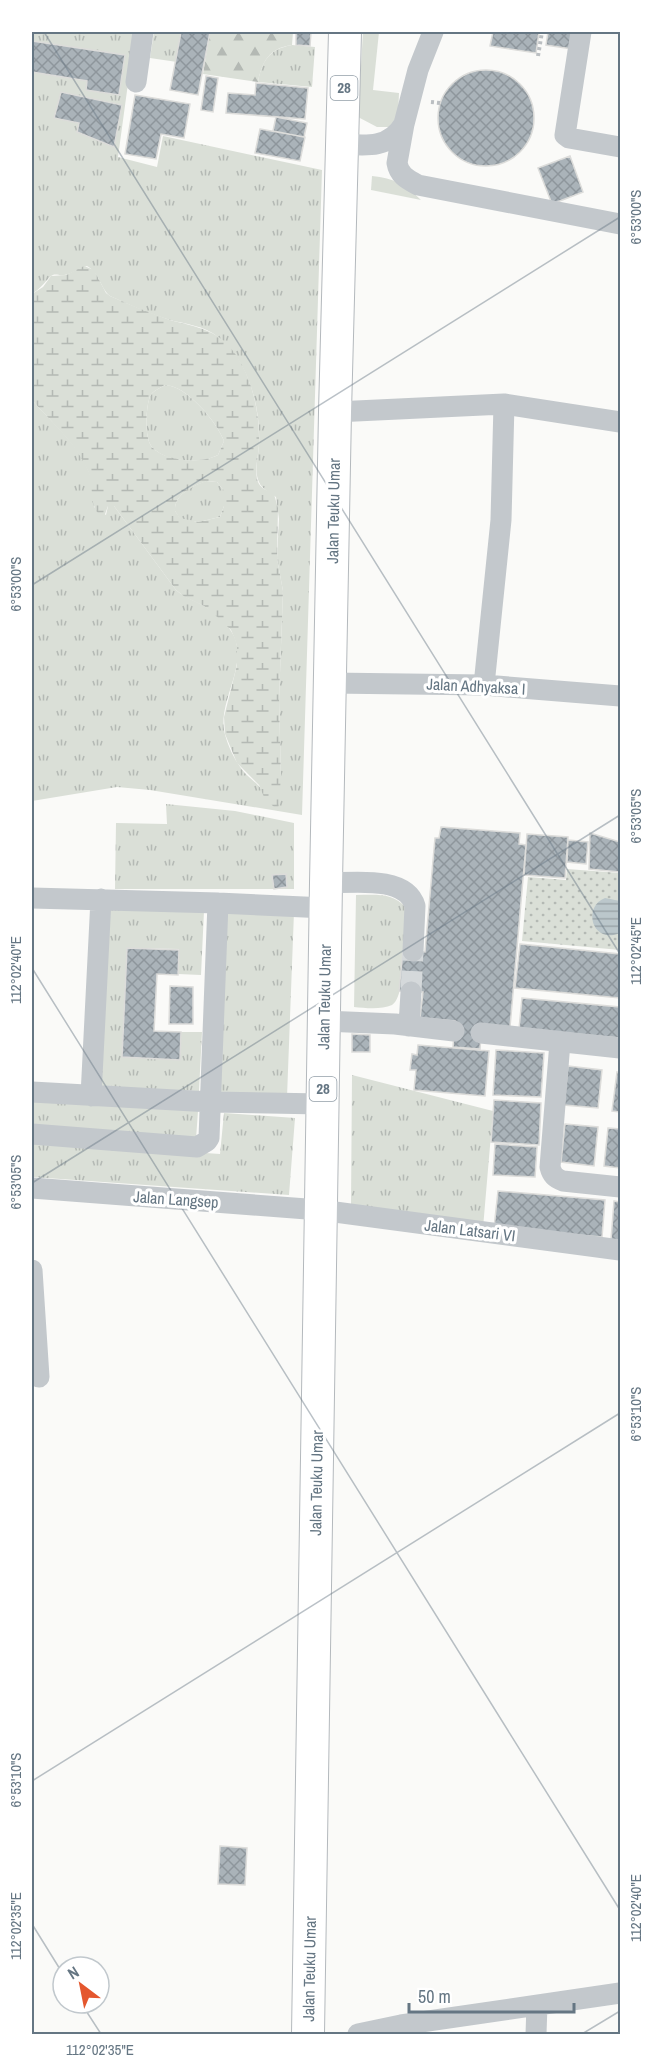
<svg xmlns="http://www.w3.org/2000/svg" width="652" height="2066" font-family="'Archivo Narrow',sans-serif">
	<defs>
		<pattern id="grass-tufts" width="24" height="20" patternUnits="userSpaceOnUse" patternTransform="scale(1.5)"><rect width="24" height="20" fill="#dadfd7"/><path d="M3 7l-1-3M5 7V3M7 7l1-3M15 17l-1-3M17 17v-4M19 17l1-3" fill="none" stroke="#b4b9b4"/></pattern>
		<pattern id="forest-firs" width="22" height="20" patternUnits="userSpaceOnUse" patternTransform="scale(1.5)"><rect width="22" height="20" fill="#dadfd7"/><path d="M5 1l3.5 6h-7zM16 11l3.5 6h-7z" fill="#b4b9b4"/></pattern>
		<pattern id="wetland-marsh" width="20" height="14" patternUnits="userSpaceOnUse" patternTransform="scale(1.5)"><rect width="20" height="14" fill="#dadfd7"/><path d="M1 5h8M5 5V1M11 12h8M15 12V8" fill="none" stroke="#b4b9b4"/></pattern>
		<pattern id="park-dots" width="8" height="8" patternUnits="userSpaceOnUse" patternTransform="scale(1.5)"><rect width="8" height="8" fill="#dadfd7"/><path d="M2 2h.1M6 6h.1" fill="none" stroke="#b4b9b4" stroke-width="1.8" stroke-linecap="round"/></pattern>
		<pattern id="water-rules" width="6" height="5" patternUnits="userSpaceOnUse" patternTransform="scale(1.5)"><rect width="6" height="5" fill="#bbc7cb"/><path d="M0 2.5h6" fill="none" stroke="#9ca6aa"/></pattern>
		<pattern id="building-cross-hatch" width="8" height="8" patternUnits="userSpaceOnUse" patternTransform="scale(1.5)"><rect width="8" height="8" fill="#aab3b9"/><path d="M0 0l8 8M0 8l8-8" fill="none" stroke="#8e969c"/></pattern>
	</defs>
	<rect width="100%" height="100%" fill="#fafaf8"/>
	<path fill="url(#grass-tufts)" d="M 32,32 L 135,32 L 118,157 L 157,167 L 163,136 L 322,170 L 302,815 L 150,790 L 117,787 L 32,801 L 32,400 C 53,424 82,447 91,478 C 93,487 93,497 94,507 L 106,515 L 108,506 L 114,506 L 176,590 C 185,598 194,600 204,606 C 214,612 225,621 231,631 C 251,661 219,698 224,730 C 227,745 235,761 244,772 C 250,779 258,783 263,792 L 281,777 L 279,700 L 283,591 L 277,558 L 279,519 L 276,497 C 270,493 262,489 259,482 C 254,472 258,457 259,446 C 261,408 249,361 218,337 C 205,326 186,324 170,320 C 150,314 130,305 110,296 C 100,288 100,273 87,266 C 79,268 72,274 64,275 C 58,276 55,272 50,277 C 43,284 40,289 32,294 Z
		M 154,32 L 210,32 L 204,66 L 150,58 Z
		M 292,45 L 315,47 L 312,87 L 258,82 C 262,61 269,49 292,45 Z
		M 165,385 C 186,385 217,422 224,441 L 218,455 C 200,464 167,463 152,447 C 144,438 146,407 150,396 C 153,391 160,388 165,385 Z
		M 206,481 L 217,482 L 224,491 L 224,506 L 220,517 L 198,522 L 180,519 L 175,511 C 174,494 193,486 206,481 Z
		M 166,804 L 235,811 L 294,823 L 294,889 L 115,889 L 116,823 L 167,824 Z
		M 356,895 C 375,895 393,892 406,908 C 405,925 407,997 392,1005 C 381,1010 365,1008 354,1007 Z
		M 108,908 L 204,911 L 201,975 L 178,974 L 179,949 L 127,948 L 122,1057 L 179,1059 L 181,1032 L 202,1032 L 199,1091 L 100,1088 Z
		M 227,910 L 294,912 L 287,1097 L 220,1095 Z
		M 352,1075 L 493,1111 L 483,1228 L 351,1205 Z
		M 32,1100 L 198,1111 L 196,1139 L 32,1128 Z
		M 224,1113 L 295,1118 L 289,1195 L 32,1177 L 32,1141 L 220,1154 Z"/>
	<path fill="url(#forest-firs)" d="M 210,32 L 293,32 L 292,45 C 269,48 262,62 258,82 L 203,74 Z"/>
	<path fill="url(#wetland-marsh)" fill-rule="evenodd" d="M 84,266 L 94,270 L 106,293 L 110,296 C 130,305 150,313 170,320 C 188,325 210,328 225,342 C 250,366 260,409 259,443 C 259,455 253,473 259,484 C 263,490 269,491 274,494 L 278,508 L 277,558 L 283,591 L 279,700 L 281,777 L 278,811 L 264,797 L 259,785 L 237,763 L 225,734 L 224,717 L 237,665 L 237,646 L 234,637 L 231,630 L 214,614 L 204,606 L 185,597 L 176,590 L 114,506 L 108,506 L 104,517 C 88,512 94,485 88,471 C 76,443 52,423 32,400 L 32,294 L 43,287 L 51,276 L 66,275 ZM 165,385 C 186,385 217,422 224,441 L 218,455 C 201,464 166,462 152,447 C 144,438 146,407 150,396 C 153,391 160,388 165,385 ZM 207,481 L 217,482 L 224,491 L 224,506 L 220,517 L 198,522 L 180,518 L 175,511 C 174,494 193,486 207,481 Z"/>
	<path fill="url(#park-dots)" d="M 567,869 L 620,873 L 620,950 L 522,941 L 528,877 L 566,880 Z"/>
	<path fill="#dadfd7" d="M 363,32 L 379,32 L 373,90 L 399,93 L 398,116 L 391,127 L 377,127 L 358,117 Z
		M 372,176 C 394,178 406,185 421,200 L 371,190 Z"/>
	<path fill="url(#water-rules)" d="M 605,898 L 620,901 L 620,933 C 592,945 582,907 605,898 Z"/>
	<path fill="url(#building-cross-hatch)" stroke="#dcdcda" stroke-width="1.5" d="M 181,32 L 210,32 L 198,95 L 170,90 Z
		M 296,32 L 311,32 L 310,46 L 296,45 Z
		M 493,32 L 539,32 L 536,53 L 490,46 Z
		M 548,32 L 574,32 L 572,49 L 546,45 Z
		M 32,41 L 125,55 L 119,95 L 86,90 L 87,81 L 32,72 Z
		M438 118a48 48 0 1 1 96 0a48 48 0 1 1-96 0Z
		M 206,76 L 218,78 L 213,112 L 201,110 Z
		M 256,83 L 308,88 L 305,119 L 226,113 L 228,93 L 255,95 Z
		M 61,92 L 122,105 L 114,147 L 77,132 L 79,123 L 54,118 Z
		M 135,95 L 190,104 L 184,138 L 161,134 L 156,159 L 125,154 Z
		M 276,117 L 307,123 L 304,137 L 273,131 Z
		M 260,129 L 305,137 L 300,161 L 255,153 Z
		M 570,156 L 583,192 L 552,204 L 538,168 Z
		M 441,827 L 520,833 L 519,844 L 526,845 L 510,1027 L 482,1024 L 480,1049 L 453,1047 L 455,1021 L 420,1018 L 423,992 L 399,991 L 403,950 L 425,952 L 435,838 L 439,838 Z
		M 590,833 L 620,842 L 620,872 L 589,869 Z
		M 527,834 L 568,837 L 565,878 L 524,875 Z
		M 568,840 L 588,842 L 586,864 L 567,862 Z
		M 286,874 L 287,887 L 274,889 L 272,875 Z
		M 520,944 L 620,954 L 620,998 L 515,988 Z
		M 127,948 L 179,950 L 178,975 L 157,974 L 154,1031 L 181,1032 L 180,1060 L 122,1057 Z
		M 170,986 L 193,987 L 193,1024 L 169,1024 Z
		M 522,998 L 620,1007 L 620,1038 L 519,1029 Z
		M 352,1034 L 370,1035 L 370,1052 L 352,1052 Z
		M 418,1045 L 489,1051 L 485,1096 L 414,1090 L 416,1070 L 410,1070 L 412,1054 L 417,1055 Z
		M 496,1050 L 544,1053 L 541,1097 L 493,1095 Z
		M 568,1066 L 602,1070 L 598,1108 L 564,1105 Z
		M 617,1072 L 620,1073 L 620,1112 L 612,1111 Z
		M 494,1100 L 541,1103 L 539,1145 L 491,1142 Z
		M 565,1124 L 598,1127 L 594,1166 L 561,1162 Z
		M 608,1128 L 620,1129 L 620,1168 L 604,1166 Z
		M 495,1144 L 537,1147 L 535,1177 L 493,1175 Z
		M 498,1191 L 605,1200 L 602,1237 L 494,1228 Z
		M 614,1201 L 620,1202 L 620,1240 L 611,1240 Z
		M 220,1846 L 247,1848 L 245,1885 L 218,1884 Z"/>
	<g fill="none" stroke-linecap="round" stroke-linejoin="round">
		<path stroke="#d5d9db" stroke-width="21" stroke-dasharray="21 10" stroke-linecap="butt" d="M 411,992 L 413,951"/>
		<g stroke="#b4b9bd" stroke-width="34">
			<path id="highway" d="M 308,2034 L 326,883 L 335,412 L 345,32"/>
		</g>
		<path stroke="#bbbfc2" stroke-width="4" stroke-dasharray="3 3" stroke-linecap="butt" d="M 538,56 L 542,32
			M 431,102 L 440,103"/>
		<path stroke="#c3c8cc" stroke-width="21" d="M 581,32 L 565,135 L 569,138 L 620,147
			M 136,82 L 143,32
			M 404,124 L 397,163 C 399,175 407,179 418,185 L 620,224
			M 343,144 C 367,146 390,148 404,124 L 418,70 L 433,32
			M 335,412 L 504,404 L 620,422
			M 330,683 L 484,685 L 620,696
			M 484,685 L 501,520 L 504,404
			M 326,883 C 352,883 406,875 415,906 L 413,951
			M 32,898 L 218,903 L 326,908
			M 324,1021 L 395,1024 L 454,1031
			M 409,1026 L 411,992
			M 481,1033 L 620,1048
			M 560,1042 L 550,1167 C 552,1175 555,1178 563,1181 L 620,1187
			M 32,1092 L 211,1102 L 322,1104
			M 91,1096 L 101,899
			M 32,1134 L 197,1147 L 207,1141 L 209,1138 L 218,903
			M 32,1188 L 320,1210 L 620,1250
			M 32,1270 L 39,1377
			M 358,2034 L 401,2025 L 620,1993
			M 536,2034 L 537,2005"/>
		<use href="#highway" stroke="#fff" stroke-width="32"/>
	</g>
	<path fill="none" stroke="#657683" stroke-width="1.5" stroke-opacity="0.45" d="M 44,32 L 620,954M 32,585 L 620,217M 32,968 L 620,1910M 32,1183 L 620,815M 32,1781 L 620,1413M 32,1924 L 63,1974M 81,2003 L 101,2034M 582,2034 L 620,2011"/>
	<g text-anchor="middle" stroke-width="6" stroke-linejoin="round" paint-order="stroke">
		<g fill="#fff" stroke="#939fa8" stroke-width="1.5">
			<rect x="330.5" y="76" width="27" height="24" rx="4.5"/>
			<rect x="309.5" y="1077" width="27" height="24" rx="4.5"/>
		</g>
		<g font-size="15" font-weight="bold" fill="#657683">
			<text x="344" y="93">28</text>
			<text x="323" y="1094">28</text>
		</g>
		<g font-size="16" fill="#657683" stroke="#fff">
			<text transform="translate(333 511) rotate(-89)" y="6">Jalan Teuku Umar</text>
			<text transform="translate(476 686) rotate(3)" y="6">Jalan Adhyaksa I</text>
			<text transform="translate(324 997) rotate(-89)" y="6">Jalan Teuku Umar</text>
			<text transform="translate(176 1199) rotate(4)" y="6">Jalan Langsep</text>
			<text transform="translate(470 1230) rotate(7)" y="6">Jalan Latsari VI</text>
			<text transform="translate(316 1483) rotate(-89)" y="6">Jalan Teuku Umar</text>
			<text transform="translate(309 1969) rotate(-89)" y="6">Jalan Teuku Umar</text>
		</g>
	</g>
	<rect width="652" height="2066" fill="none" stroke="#ffffff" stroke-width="66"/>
	<g transform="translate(81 1985) rotate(328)"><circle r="28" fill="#ffffff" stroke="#c1c8cd" stroke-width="1.5"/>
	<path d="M0-4.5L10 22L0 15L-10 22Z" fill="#e4572e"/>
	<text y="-9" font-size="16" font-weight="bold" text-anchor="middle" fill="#657683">N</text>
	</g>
	<path d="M409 2003v9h165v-9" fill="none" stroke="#657683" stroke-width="3"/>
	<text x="418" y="2003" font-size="18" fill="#657683" stroke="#ffffff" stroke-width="4.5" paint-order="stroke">50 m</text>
	<rect x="33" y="33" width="586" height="2000" fill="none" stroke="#657683" stroke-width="2"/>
	<g font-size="15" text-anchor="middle" fill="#657683">
		<text transform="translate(636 217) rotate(-90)" y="5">6°53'00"S</text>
		<text transform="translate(16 584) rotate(-90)" y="5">6°53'00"S</text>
		<text transform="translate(636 816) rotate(-90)" y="5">6°53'05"S</text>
		<text transform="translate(636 951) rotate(-90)" y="5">112°02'45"E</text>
		<text transform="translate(16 970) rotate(-90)" y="5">112°02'40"E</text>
		<text transform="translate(16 1182) rotate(-90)" y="5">6°53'05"S</text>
		<text transform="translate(636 1414) rotate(-90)" y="5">6°53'10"S</text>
		<text transform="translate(16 1780) rotate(-90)" y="5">6°53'10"S</text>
		<text transform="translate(636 1908) rotate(-90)" y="5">112°02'40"E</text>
		<text transform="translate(16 1926) rotate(-90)" y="5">112°02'35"E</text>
		<text x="100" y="2055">112°02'35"E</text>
	</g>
</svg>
